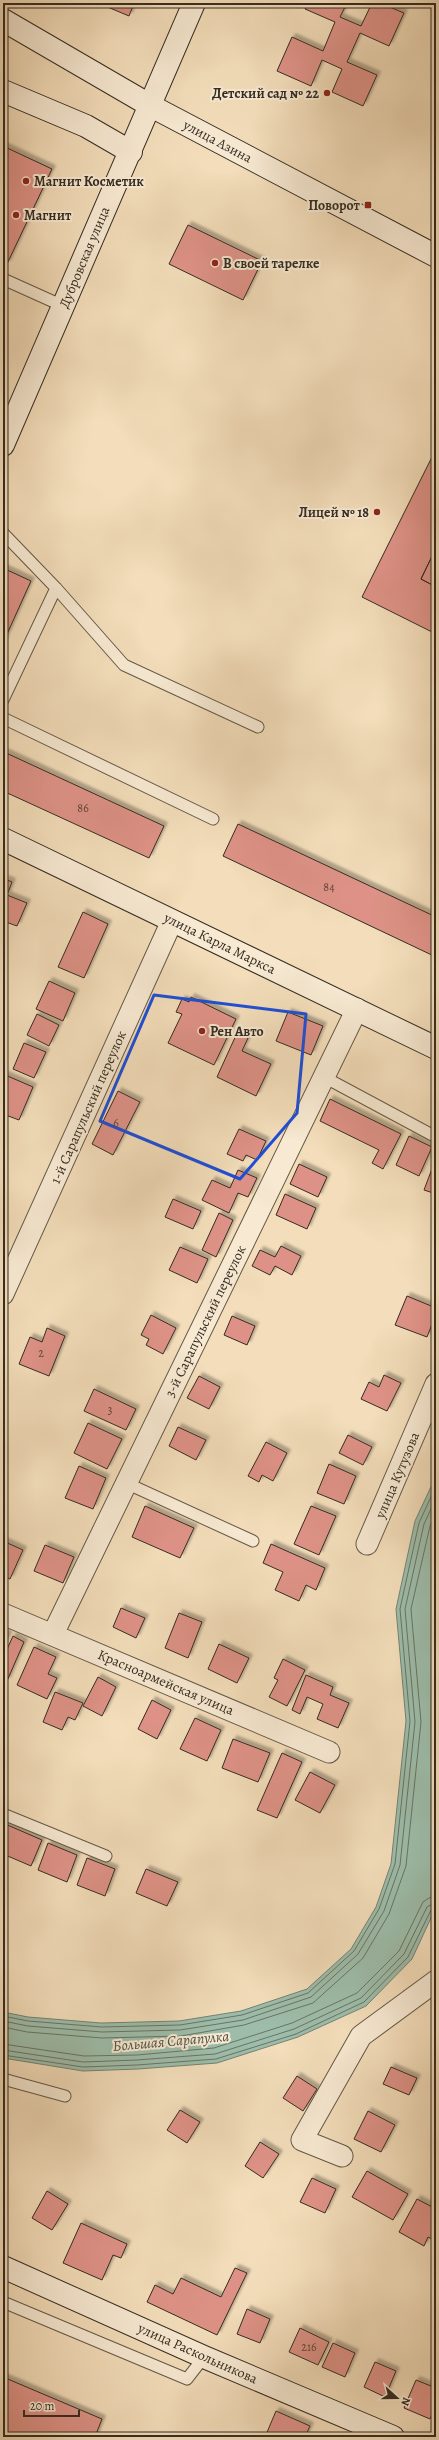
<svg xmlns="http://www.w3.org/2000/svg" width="439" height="2440" font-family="Alegreya,serif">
	<defs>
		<filter id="shadow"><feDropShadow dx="3.5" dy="-3.5" stdDeviation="1" flood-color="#0004"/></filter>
	</defs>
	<rect width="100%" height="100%" fill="#f3ddba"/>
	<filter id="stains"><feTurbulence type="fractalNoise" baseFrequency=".005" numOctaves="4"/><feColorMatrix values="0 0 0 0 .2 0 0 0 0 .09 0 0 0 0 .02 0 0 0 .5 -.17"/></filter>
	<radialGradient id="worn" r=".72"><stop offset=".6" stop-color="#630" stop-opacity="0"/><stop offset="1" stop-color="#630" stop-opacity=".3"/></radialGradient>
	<path fill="#9dbdaa" stroke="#738373" d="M 436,1476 L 436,1907 L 412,1959 L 366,2006 L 298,2037 L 217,2063 L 138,2069 L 83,2071 L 3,2058 L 3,2012 L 28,2017 L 101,2023 L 179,2021 L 241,2011 L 307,1989 L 351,1949 L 376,1907 L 391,1864 L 406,1721 L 396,1609 L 415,1521 Z"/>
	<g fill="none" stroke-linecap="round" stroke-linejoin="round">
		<path stroke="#697466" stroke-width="1" d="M 3,2016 L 28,2021 L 102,2027 L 180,2025 L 242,2015 L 308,1993 L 354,1951 L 379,1909 L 395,1864 L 410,1721 L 400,1609 L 419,1523 L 436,1486
			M 3,2021 L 28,2026 L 102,2032 L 180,2030 L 243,2020 L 311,1997 L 358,1954 L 384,1911 L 400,1865 L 415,1722 L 405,1609 L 424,1524 L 436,1498
			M 3,2027 L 27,2032 L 102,2038 L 181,2036 L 244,2025 L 313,2003 L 363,1958 L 389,1914 L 406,1866 L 421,1722 L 411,1609 L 430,1526 L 436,1512
			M 3,2044 L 84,2056 L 137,2055 L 214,2048 L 292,2023 L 357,1993 L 399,1951 L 423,1902 L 429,1898 L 436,1896
			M 3,2050 L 83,2062 L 137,2060 L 215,2054 L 294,2029 L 361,1998 L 404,1954 L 427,1907 L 436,1902
			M 3,2055 L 83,2067 L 137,2065 L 216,2059 L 296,2034 L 364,2002 L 408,1957 L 431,1910 L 436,1907"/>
	</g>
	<path fill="#de9287" stroke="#352c21" filter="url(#shadow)" d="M 98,3 L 134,3 L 129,16 Z
		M 308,3 L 347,3 L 340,17 L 361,26 L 372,3 L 380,3 L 404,13 L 389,46 L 360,33 L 347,62 L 377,75 L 363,106 L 332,92 L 342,69 L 322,60 L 311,86 L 277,71 L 292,37 L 323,51 L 335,22 L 305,9 Z
		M 3,146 L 52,169 L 7,264 L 3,262 Z
		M 188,225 L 262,261 L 243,300 L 169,264 Z
		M 436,449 L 436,548 L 421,579 L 436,587 L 436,634 L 362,597 Z
		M 436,548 L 436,587 L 421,579 Z
		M 3,568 L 31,581 L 3,643 Z
		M 4,752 L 164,826 L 149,858 L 3,791 Z
		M 238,824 L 436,917 L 436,957 L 223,856 Z
		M 5,879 L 12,882 L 7,895 L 27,903 L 17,926 L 3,921 Z
		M 83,912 L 108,924 L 84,978 L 58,967 Z
		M 49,981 L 75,993 L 63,1021 L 36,1009 Z
		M 191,997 L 236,1019 L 214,1065 L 168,1043 L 182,1014 L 176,1012 L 182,999 L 189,1002 Z
		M 288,1012 L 323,1026 L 311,1055 L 276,1041 Z
		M 37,1014 L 59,1025 L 49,1046 L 27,1035 Z
		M 237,1033 L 248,1038 L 242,1051 L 271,1064 L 256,1096 L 217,1077 Z
		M 24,1043 L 46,1052 L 34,1078 L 13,1069 Z
		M 3,1074 L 33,1087 L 19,1120 L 3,1114 Z
		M 118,1091 L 140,1102 L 113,1155 L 92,1144 Z
		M 330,1099 L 401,1134 L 383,1169 L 372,1163 L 379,1150 L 320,1121 Z
		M 239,1129 L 266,1141 L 257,1160 L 246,1155 L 243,1161 L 227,1154 Z
		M 409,1136 L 432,1147 L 419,1176 L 396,1165 Z
		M 436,1158 L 436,1194 L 424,1190 Z
		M 299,1164 L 327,1177 L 318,1197 L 290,1184 Z
		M 238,1170 L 257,1178 L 248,1197 L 238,1193 L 229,1213 L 202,1200 L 212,1180 L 230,1188 Z
		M 285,1194 L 316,1208 L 307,1229 L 276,1215 Z
		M 173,1199 L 201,1211 L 193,1229 L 165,1217 Z
		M 219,1213 L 233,1220 L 216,1257 L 202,1250 Z
		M 281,1246 L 301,1256 L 292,1275 L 275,1266 L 270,1275 L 252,1266 L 260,1250 L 275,1257 Z
		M 180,1247 L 208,1259 L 197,1283 L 169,1270 Z
		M 407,1296 L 436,1308 L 436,1314 L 427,1337 L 395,1325 Z
		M 151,1315 L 176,1328 L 163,1354 L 146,1345 L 149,1339 L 141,1335 Z
		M 232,1316 L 255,1326 L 247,1345 L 224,1335 Z
		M 47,1328 L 65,1336 L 49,1376 L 19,1364 L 30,1337 L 42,1342 Z
		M 384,1375 L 401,1383 L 387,1411 L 361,1399 L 369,1382 L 379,1387 Z
		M 199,1376 L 220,1387 L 209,1409 L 187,1398 Z
		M 94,1389 L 136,1409 L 126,1430 L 84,1411 Z
		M 88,1423 L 122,1439 L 107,1469 L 74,1453 Z
		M 178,1427 L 206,1440 L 196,1460 L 169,1446 Z
		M 348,1435 L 372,1447 L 363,1465 L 339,1453 Z
		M 266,1442 L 287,1453 L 273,1481 L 262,1475 L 259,1482 L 248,1476 Z
		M 329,1464 L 356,1476 L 344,1504 L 317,1493 Z
		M 79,1466 L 106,1478 L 93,1509 L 65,1498 Z
		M 145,1506 L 194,1528 L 180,1558 L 132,1537 Z
		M 311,1506 L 336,1516 L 319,1555 L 294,1544 Z
		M 3,1541 L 23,1550 L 10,1579 L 3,1576 Z
		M 271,1544 L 325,1568 L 316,1590 L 306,1585 L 299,1601 L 275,1590 L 283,1572 L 263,1563 Z
		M 45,1545 L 74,1557 L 63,1583 L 34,1571 Z
		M 121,1608 L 145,1618 L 136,1638 L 113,1627 Z
		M 179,1613 L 202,1622 L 188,1658 L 165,1648 Z
		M 3,1632 L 8,1635 L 3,1646 Z
		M 13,1636 L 24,1642 L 7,1681 L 3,1679 L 3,1658 Z
		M 219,1644 L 249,1658 L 237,1683 L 208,1669 Z
		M 34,1647 L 56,1657 L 48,1674 L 57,1678 L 47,1699 L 17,1685 Z
		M 283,1659 L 305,1670 L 287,1706 L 269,1697 L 278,1680 L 274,1678 Z
		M 306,1675 L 333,1687 L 330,1695 L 349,1703 L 338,1728 L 317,1719 L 323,1704 L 307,1697 L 300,1714 L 292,1710 Z
		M 98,1677 L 116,1687 L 102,1716 L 83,1706 Z
		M 55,1692 L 83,1703 L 75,1720 L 68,1717 L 62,1730 L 43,1722 Z
		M 152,1700 L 171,1710 L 157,1739 L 138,1729 Z
		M 195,1718 L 221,1730 L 207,1761 L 180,1749 Z
		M 233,1739 L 270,1753 L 258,1782 L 222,1768 Z
		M 282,1753 L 302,1762 L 277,1818 L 257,1810 Z
		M 310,1772 L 335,1785 L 320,1813 L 295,1800 Z
		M 3,1823 L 42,1840 L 31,1866 L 3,1854 Z
		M 48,1843 L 77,1855 L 67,1882 L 38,1870 Z
		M 87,1858 L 115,1869 L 105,1896 L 77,1885 Z
		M 146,1869 L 178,1882 L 167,1906 L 136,1893 Z
		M 391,2067 L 417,2078 L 409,2095 L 383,2084 Z
		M 297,2076 L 317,2089 L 303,2111 L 283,2098 Z
		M 180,2110 L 200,2122 L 187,2143 L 167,2130 Z
		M 368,2111 L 395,2125 L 381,2152 L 354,2139 Z
		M 260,2142 L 279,2154 L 263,2178 L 245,2166 Z
		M 367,2171 L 408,2194 L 393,2220 L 352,2197 Z
		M 312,2178 L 336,2189 L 325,2213 L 300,2202 Z
		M 47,2191 L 68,2204 L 52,2230 L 32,2218 Z
		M 417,2199 L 436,2209 L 436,2241 L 428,2237 L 424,2246 L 399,2232 Z
		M 81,2223 L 127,2244 L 121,2258 L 113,2255 L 102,2280 L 63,2263 Z
		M 235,2268 L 247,2273 L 217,2335 L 147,2302 L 155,2285 L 173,2294 L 181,2278 L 221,2297 Z
		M 247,2309 L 270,2319 L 260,2343 L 237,2334 Z
		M 300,2328 L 329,2342 L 318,2365 L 289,2352 Z
		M 333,2343 L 355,2353 L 345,2377 L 322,2367 Z
		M 375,2362 L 396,2371 L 385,2397 L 364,2387 Z
		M 3,2377 L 102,2419 L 95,2437 L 3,2437 Z
		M 416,2380 L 436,2388 L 436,2405 L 430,2419 L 404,2408 Z
		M 276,2411 L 310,2426 L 305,2437 L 265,2437 Z"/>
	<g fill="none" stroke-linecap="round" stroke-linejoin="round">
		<g stroke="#645847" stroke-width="13">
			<path id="lane" d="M 3,279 L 63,306
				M 3,533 L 56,588 L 124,665 L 258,727
				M 3,700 L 56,588
				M 3,718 L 213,819
				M 324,1077 L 436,1137
				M 126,1483 L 253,1541
				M 3,1814 L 106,1856
				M 3,2079 L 65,2096
				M 3,2302 L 187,2379 L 204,2357"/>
		</g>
		<g stroke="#645847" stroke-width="23">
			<path id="street" d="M 3,1294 L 172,921
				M 367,1544 L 436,1384
				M 3,1614 L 329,1752
				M 53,1634 L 357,1009
				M 342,2156 L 302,2140 L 361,2036 L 436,1981"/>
		</g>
		<g stroke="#352c21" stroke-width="24">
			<path id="secondary" d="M 3,20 L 151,106 L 436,256
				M 3,91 L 86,126 L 131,152
				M 3,445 L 194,3
				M 3,839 L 436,1048
				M 3,2267 L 204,2357 L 393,2437"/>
		</g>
		<use href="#lane" stroke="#f7e9d2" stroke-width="11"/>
		<use href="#street" stroke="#f7e9d2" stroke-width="21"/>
		<use href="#secondary" stroke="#f7e9d2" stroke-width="22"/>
	</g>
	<path fill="none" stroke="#1d4ed8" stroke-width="3" stroke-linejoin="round" d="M 154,995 L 306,1014 L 297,1113 L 240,1179 L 100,1121 Z"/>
	<g fill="#8f2418" stroke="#f7e9d2" stroke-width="1.5">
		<circle cx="327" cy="93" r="4"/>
		<circle cx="26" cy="181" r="4"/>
		<rect x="364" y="201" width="8" height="8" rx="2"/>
		<circle cx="16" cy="215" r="4"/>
		<circle cx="215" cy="263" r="4"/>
		<circle cx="377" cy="512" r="4"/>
		<circle cx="202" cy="1031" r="4"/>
	</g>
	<g text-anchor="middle" stroke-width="4" stroke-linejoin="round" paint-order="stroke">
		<g font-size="12" fill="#5f463a">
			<text x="83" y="812">86</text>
			<text x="329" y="891">84</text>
			<text x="116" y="1127">6</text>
			<text x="41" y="1357">2</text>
			<text x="110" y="1414">3</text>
			<text x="309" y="2351">216</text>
		</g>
		<g font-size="14" font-weight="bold" fill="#352c21" stroke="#f7e9d2" text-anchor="start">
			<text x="319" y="98" text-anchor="end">Детский сад № 22</text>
			<text x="34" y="186">Магнит Косметик</text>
			<text x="360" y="210" text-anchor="end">Поворот</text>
			<text x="24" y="220">Магнит</text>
			<text x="223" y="268">В своей тарелке</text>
			<text x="369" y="517" text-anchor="end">Лицей № 18</text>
			<text x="210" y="1036">Рен Авто</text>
		</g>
		<g font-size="14" fill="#352c21" stroke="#f7e9d2">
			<text transform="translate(218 141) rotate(28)" y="5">улица Азина</text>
			<text transform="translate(84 257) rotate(-67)" y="5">Дубровская улица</text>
			<text transform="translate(220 943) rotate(26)" y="5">улица Карла Маркса</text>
			<text transform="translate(88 1107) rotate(-66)" y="5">1-й Сарапульский переулок</text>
			<text transform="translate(205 1321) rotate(-64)" y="5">3-й Сарапульский переулок</text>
			<text transform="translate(397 1475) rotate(-67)" y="5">улица Кутузова</text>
			<text transform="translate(166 1682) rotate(23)" y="5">Красноармейская улица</text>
			<text transform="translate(198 2353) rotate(24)" y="5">улица Раскольникова</text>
		</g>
		<g font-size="15" font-style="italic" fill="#4f5043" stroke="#f7e9d2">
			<text transform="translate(171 2041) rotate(-5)" y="5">Большая Сарапулка</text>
		</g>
	</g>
	<rect width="439" height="2440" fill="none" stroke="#f3ddba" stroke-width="16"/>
	<rect x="4" y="4" width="431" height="2432" fill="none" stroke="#352c21" stroke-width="2"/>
	<rect x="8" y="8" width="423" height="2424" fill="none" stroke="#352c21"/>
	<g transform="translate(397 2398) rotate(111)" stroke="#f7e9d2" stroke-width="3" paint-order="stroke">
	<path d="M0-3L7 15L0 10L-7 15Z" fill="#352c21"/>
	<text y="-6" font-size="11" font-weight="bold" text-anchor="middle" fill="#352c21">N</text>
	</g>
	<path d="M24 2410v6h55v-6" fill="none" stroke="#352c21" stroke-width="2"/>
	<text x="30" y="2410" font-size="12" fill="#352c21" stroke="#f7e9d2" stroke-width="3" paint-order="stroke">20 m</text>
	<rect width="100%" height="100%" filter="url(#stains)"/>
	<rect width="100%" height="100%" fill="url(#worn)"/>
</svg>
